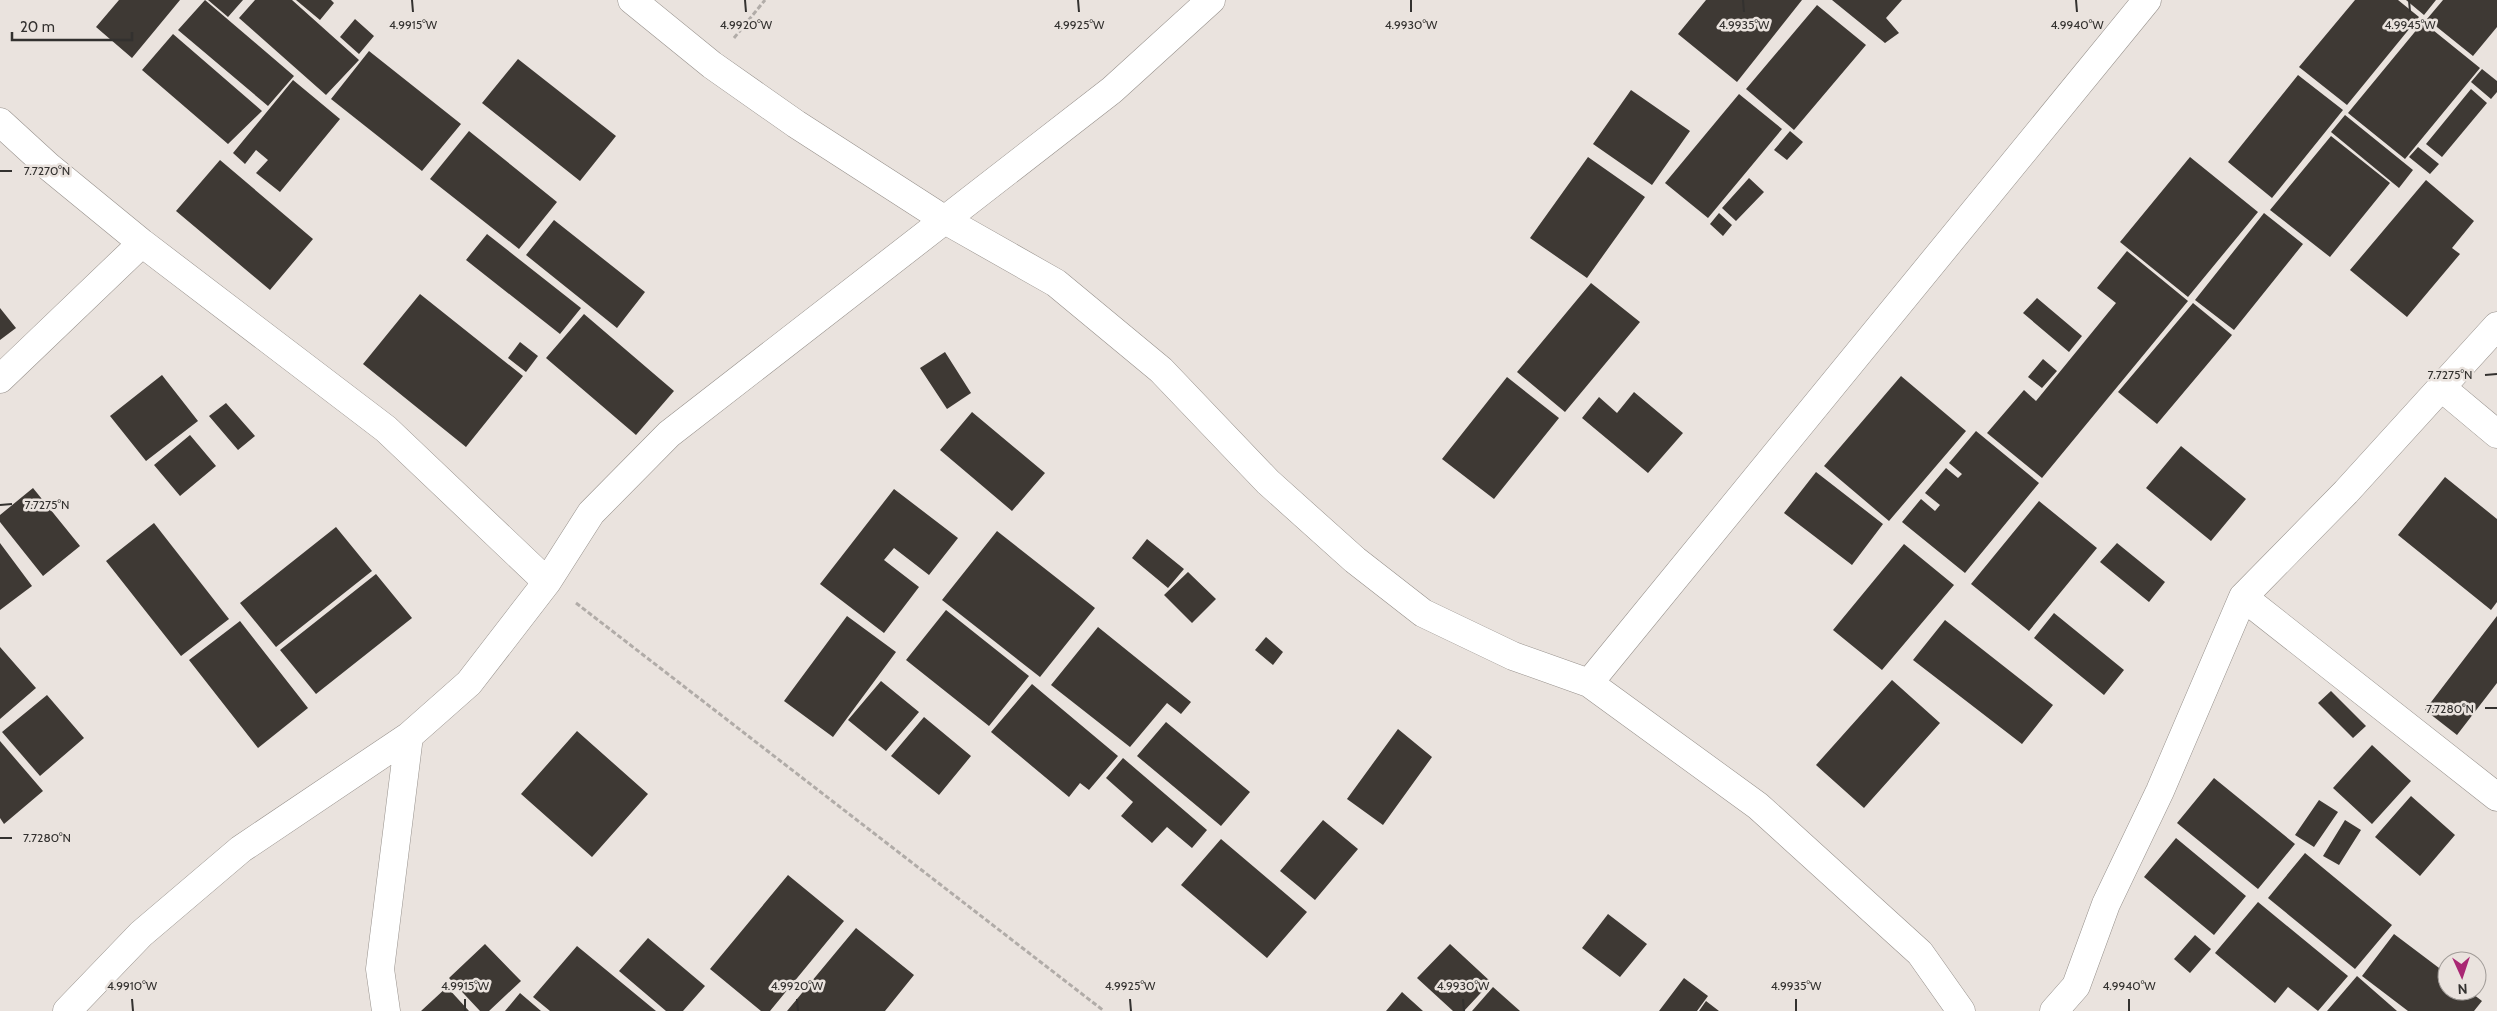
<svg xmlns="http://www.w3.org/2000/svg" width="2497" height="1011" font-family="Cabin,sans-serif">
	<rect width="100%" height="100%" fill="#eae3de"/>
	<path fill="#3e3934" d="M 119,0 L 180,0 L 132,58 L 96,27 Z
		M 205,0 L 294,76 L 268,106 L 178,30 Z
		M 208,0 L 243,0 L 228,17 Z
		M 255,0 L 292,0 L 359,60 L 326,95 L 239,18 Z
		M 296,0 L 331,0 L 334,3 L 320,20 Z
		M 1706,0 L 1802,0 L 1737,82 L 1678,34 Z
		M 1832,0 L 1902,0 L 1886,18 L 1899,33 L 1885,43 Z
		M 2355,0 L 2398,0 L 2419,17 L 2347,105 L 2299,67 Z
		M 2406,0 L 2436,0 L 2424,15 Z
		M 2443,0 L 2497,0 L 2497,27 L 2473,56 L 2427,19 Z
		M 1817,5 L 1866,45 L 1794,130 L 1746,89 Z
		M 355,19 L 374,36 L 359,54 L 340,37 Z
		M 2423,22 L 2480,68 L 2405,159 L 2348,113 Z
		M 173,34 L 262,111 L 228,144 L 142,70 Z
		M 369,51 L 461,124 L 422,171 L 331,99 Z
		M 518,59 L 616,136 L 580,181 L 482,103 Z
		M 2482,69 L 2497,81 L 2497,92 L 2491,99 L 2471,82 Z
		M 2298,75 L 2343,110 L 2272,198 L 2228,162 Z
		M 293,80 L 340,119 L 280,192 L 256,173 L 268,160 L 256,150 L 245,164 L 233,153 Z
		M 2471,89 L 2487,103 L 2442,157 L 2426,144 Z
		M 1631,90 L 1690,131 L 1652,185 L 1593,144 Z
		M 1739,94 L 1782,129 L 1708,218 L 1665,183 Z
		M 2345,115 L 2413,170 L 2399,188 L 2331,132 Z
		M 469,131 L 557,202 L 519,249 L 430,179 Z
		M 1790,131 L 1803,142 L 1787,160 L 1774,150 Z
		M 2331,136 L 2390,183 L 2330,257 L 2270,210 Z
		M 2418,147 L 2439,164 L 2430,174 L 2409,157 Z
		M 1588,157 L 1645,197 L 1587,278 L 1530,238 Z
		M 2190,157 L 2258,212 L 2188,297 L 2120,242 Z
		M 220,160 L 313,239 L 270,290 L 176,211 Z
		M 1749,178 L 1764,192 L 1736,221 L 1722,208 Z
		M 2426,180 L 2474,221 L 2452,248 L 2460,254 L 2407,317 L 2350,270 Z
		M 1719,213 L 1732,225 L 1723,236 L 1710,224 Z
		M 2264,213 L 2303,244 L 2234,330 L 2195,300 Z
		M 554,220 L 645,292 L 617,328 L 526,255 Z
		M 487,234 L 581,308 L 560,334 L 466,260 Z
		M 2127,251 L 2188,301 L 2042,478 L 1987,433 L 2024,390 L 2036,401 L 2116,303 L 2097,288 Z
		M 1591,283 L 1640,322 L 1565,412 L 1517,372 Z
		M 420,294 L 523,376 L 466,447 L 363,364 Z
		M 2037,298 L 2082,336 L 2069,352 L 2023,313 Z
		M 2193,303 L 2232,335 L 2157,424 L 2118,392 Z
		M 0,308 L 16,328 L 0,340 Z
		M 584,314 L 674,391 L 636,435 L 546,358 Z
		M 520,342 L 538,356 L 526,372 L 508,358 Z
		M 945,352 L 971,393 L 947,409 L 920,368 Z
		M 2043,359 L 2057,371 L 2042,388 L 2028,377 Z
		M 162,375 L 198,421 L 146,461 L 110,416 Z
		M 1901,376 L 1966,431 L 1889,521 L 1824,466 Z
		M 1507,377 L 1559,418 L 1494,499 L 1442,459 Z
		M 1634,392 L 1683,433 L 1648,473 L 1582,418 L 1599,397 L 1617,413 Z
		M 226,403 L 255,436 L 238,450 L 209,416 Z
		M 972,412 L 1045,473 L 1012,511 L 940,450 Z
		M 1976,431 L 2039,483 L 1965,573 L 1902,522 L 1921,499 L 1935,511 L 1940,505 L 1925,493 L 1946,468 L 1958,478 L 1962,474 L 1949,463 Z
		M 190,435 L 216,466 L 180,496 L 154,465 Z
		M 2181,446 L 2246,499 L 2211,541 L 2146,488 Z
		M 1816,472 L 1883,524 L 1852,565 L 1784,513 Z
		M 2445,477 L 2497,519 L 2497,602 L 2491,610 L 2398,535 Z
		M 33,488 L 80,546 L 43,576 L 0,522 L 0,515 Z
		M 894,489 L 958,538 L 929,575 L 894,548 L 884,560 L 919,587 L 884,633 L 820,584 Z
		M 2039,501 L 2097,548 L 2029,631 L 1971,584 Z
		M 154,523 L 229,619 L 181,656 L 106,561 Z
		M 336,527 L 372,571 L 276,647 L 240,603 Z
		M 997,531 L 1095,608 L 1040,677 L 942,600 Z
		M 1147,539 L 1184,569 L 1168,588 L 1132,558 Z
		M 0,543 L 32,586 L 0,610 Z
		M 2117,543 L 2165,582 L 2149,602 L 2100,562 Z
		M 1904,544 L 1954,585 L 1882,670 L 1833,630 Z
		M 1188,572 L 1216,599 L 1192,623 L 1164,595 Z
		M 376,574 L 412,618 L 316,694 L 280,650 Z
		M 946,610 L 1029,676 L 989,726 L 906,660 Z
		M 2054,613 L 2124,670 L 2104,695 L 2034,638 Z
		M 847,616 L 896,652 L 833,737 L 784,701 Z
		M 2497,616 L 2497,683 L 2457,735 L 2425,710 Z
		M 1945,620 L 2053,705 L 2022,744 L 1913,660 Z
		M 240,621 L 308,708 L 258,748 L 189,660 Z
		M 1098,627 L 1191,702 L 1181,714 L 1167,703 L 1130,747 L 1051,685 Z
		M 1266,637 L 1283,652 L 1273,665 L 1255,650 Z
		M 0,647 L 36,688 L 0,719 Z
		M 1892,680 L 1940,723 L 1864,808 L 1816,765 Z
		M 881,681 L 919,712 L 886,751 L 848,720 Z
		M 1032,684 L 1118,756 L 1089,790 L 1080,783 L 1069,797 L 991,732 Z
		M 2331,691 L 2366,726 L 2353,738 L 2318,703 Z
		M 47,695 L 84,738 L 40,776 L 2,732 Z
		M 924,717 L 971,756 L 939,795 L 891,756 Z
		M 1166,722 L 1250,792 L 1221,826 L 1137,756 Z
		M 1398,729 L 1432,757 L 1383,825 L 1347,799 Z
		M 577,731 L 648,794 L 592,857 L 521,794 Z
		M 0,741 L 43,791 L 4,824 L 0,818 Z
		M 2372,745 L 2411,781 L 2372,824 L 2333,788 Z
		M 1123,758 L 1207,830 L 1192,848 L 1167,827 L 1152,843 L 1121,816 L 1133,802 L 1106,778 Z
		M 2214,778 L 2295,844 L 2258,889 L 2177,823 Z
		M 2411,796 L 2455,835 L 2420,876 L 2375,837 Z
		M 2319,800 L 2338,812 L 2314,847 L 2295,835 Z
		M 1323,820 L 1358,849 L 1315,900 L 1280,871 Z
		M 2345,820 L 2361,830 L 2339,865 L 2323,856 Z
		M 2176,838 L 2246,896 L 2214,935 L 2144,877 Z
		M 1221,839 L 1307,912 L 1267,958 L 1181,885 Z
		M 2305,853 L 2392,925 L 2355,969 L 2268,898 Z
		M 788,875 L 844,921 L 770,1011 L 761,1011 L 710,969 Z
		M 2258,902 L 2348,976 L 2318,1011 L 2288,987 L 2275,1003 L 2215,953 Z
		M 1608,914 L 1647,944 L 1620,977 L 1582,948 Z
		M 856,928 L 914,975 L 885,1011 L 787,1011 Z
		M 2394,934 L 2447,974 L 2447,991 L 2469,991 L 2482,1001 L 2474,1011 L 2408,1011 L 2362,976 Z
		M 2195,935 L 2211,949 L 2190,973 L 2174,959 Z
		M 648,938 L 705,986 L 683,1011 L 666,1011 L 619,971 Z
		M 485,944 L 521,981 L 489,1011 L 480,1011 L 449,978 Z
		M 1450,944 L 1491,982 L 1464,1011 L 1453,1011 L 1417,978 Z
		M 577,946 L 656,1011 L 550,1011 L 533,997 Z
		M 2357,976 L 2397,1011 L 2327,1011 Z
		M 1684,978 L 1708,996 L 1697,1011 L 1659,1011 Z
		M 447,987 L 469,1011 L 421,1011 Z
		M 1493,987 L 1520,1011 L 1472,1011 Z
		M 1402,992 L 1423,1011 L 1386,1011 Z
		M 520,993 L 541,1011 L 505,1011 Z
		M 1706,1001 L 1719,1011 L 1699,1011 Z"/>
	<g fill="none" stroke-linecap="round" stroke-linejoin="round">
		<g stroke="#96908b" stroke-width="29">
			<path id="minor" d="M 632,0 L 712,65 L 796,124 L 945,220 L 1056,283 L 1161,370 L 1268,482 L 1355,560 L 1423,613 L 1513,656 L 1589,683 L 1758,806 L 1920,953 L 1961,1011
				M 0,122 L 48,166 L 142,243 L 386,429 L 547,582
				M 0,379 L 142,243
				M 2442,388 L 2497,434
				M 2243,597 L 2497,797
				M 1589,683 L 2147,0
				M 67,1011 L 141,934 L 241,849 L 409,736 L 469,683 L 547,582 L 591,513 L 669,434 L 1112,90 L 1211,0
				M 386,1011 L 380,969 L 409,736
				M 2054,1011 L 2076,986 L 2106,904 L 2160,791 L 2243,597 L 2346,492 L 2497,326"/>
		</g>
		<path stroke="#b1aca8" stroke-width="3" stroke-dasharray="5 2.5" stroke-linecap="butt" d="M 734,38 L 765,0
			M 576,603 L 1104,1011"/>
		<use href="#minor" stroke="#fff" stroke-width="28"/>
	</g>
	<path fill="none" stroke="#33312f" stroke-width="2" d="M 412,0 L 413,12M 745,0 L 746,12M 1078,0 L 1079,12M 1411,0 L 1411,12M 1743,0 L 1744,12M 2076,0 L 2077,12M 2409,0 L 2410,12M 0,171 L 12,171M 2485,375 L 2497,374M 0,505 L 12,504M 2485,708 L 2497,708M 0,838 L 12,838M 132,999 L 133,1011M 465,999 L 465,1011M 797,999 L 798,1011M 1130,999 L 1131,1011M 1463,999 L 1464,1011M 1796,999 L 1796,1011M 2129,999 L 2129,1011"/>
	<g font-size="12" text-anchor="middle" fill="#33312f" stroke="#eae3de" stroke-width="5" stroke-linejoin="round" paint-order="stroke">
		<text x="413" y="29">4.9915°W</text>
		<text x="746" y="29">4.9920°W</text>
		<text x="1079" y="29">4.9925°W</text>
		<text x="1411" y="29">4.9930°W</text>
		<text x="1744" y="29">4.9935°W</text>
		<text x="2077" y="29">4.9940°W</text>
		<text x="2410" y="29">4.9945°W</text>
		<text x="47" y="175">7.7270°N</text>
		<text x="2450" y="379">7.7275°N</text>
		<text x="47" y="509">7.7275°N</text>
		<text x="2450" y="713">7.7280°N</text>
		<text x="47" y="842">7.7280°N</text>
		<text x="132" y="990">4.9910°W</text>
		<text x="465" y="990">4.9915°W</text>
		<text x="797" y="990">4.9920°W</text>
		<text x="1130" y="990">4.9925°W</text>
		<text x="1463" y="990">4.9930°W</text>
		<text x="1796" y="990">4.9935°W</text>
		<text x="2129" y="990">4.9940°W</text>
	</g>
	<g transform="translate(2462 976) rotate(177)"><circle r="24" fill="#eae3de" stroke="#a19c98"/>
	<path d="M0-4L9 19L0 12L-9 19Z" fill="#a92773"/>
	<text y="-8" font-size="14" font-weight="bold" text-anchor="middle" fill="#33312f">N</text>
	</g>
	<path d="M12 32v8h120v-8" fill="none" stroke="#33312f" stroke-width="2.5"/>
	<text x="20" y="32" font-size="15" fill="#33312f" stroke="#eae3de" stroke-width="4" paint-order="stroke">20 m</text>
</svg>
